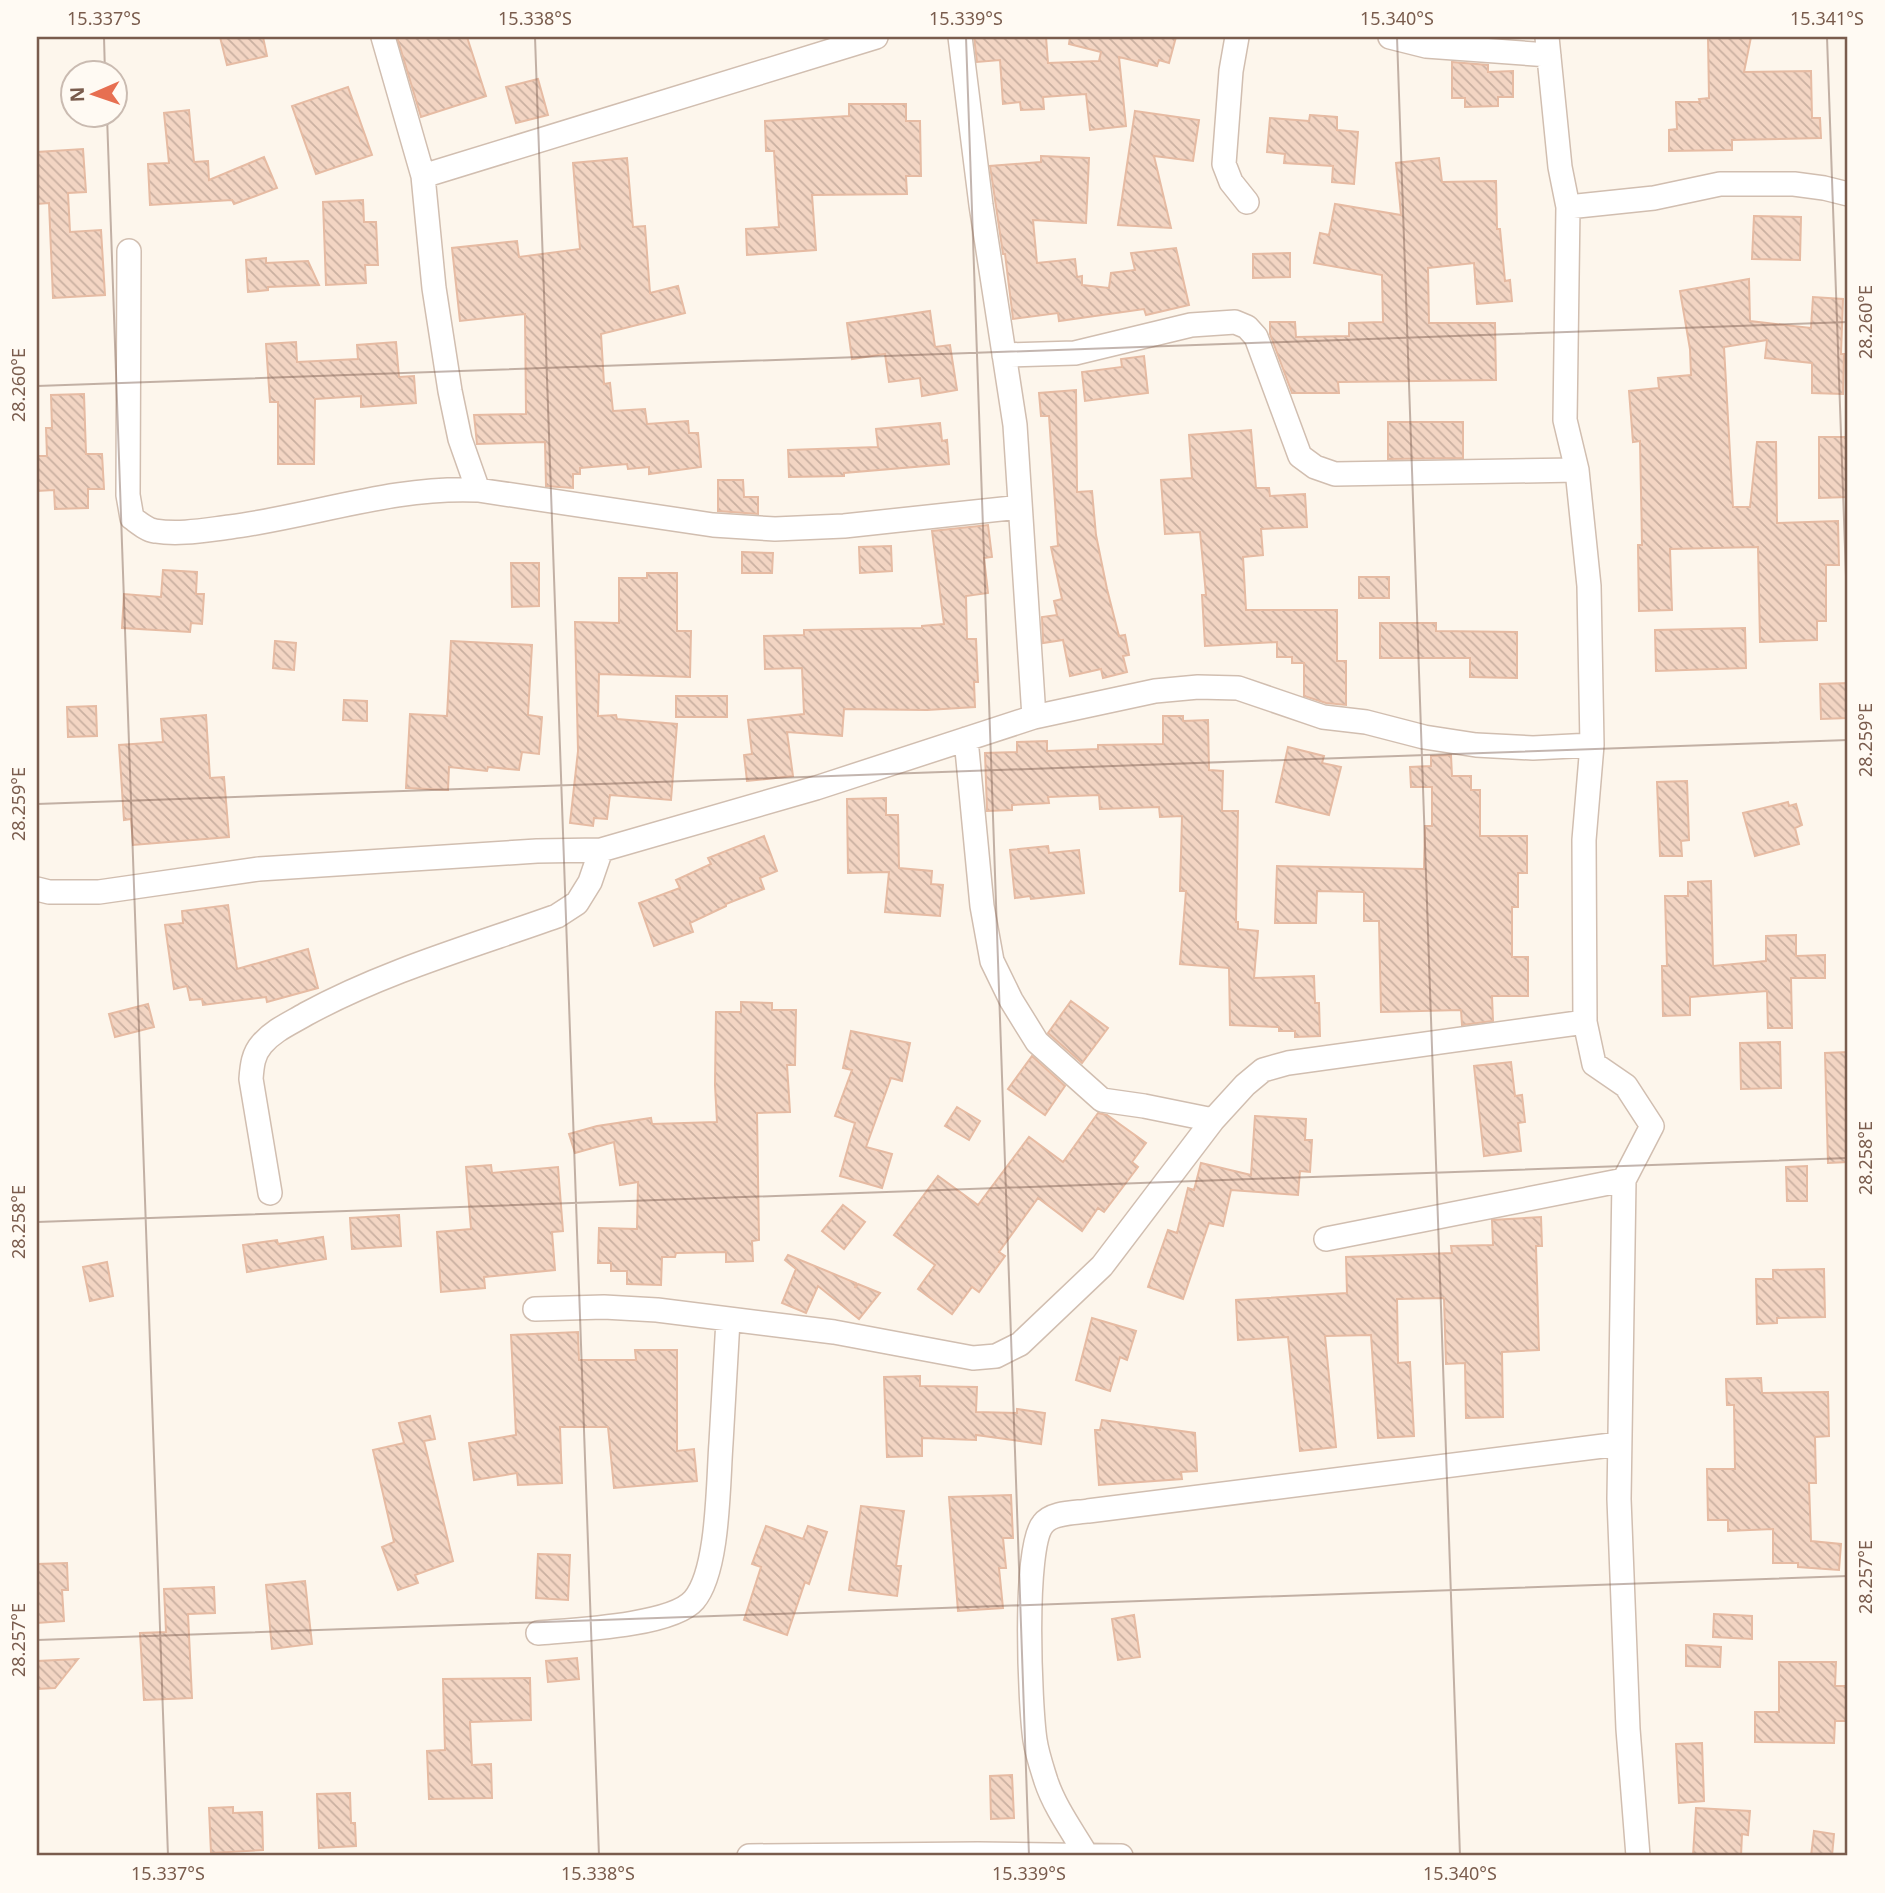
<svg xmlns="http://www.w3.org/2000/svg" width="1885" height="1893" font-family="'Noto Sans',sans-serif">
	<defs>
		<pattern id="building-back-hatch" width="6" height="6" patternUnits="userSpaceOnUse" patternTransform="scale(1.75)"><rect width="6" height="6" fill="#f3d5c3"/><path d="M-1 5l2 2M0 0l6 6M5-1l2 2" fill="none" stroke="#cab0a1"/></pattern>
	</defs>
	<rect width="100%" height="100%" fill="#fdf6ec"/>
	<path fill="url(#building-back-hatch)" stroke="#e6bba3" stroke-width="2" d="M 220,37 L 263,37 L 267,56 L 227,65 Z
		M 397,37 L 467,37 L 486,96 L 421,117 Z
		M 974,37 L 1046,37 L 1048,63 L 1099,61 L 1101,52 L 1069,44 L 1070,37 L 1176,37 L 1169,63 L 1159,60 L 1157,66 L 1119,57 L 1126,126 L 1090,130 L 1086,94 L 1043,97 L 1044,109 L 1021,110 L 1020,102 L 1003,104 L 1000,60 L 977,62 Z
		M 1708,37 L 1751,37 L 1744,72 L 1811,71 L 1812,118 L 1820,118 L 1821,138 L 1732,140 L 1732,150 L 1669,151 L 1669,130 L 1677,129 L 1676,102 L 1700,102 L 1699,99 L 1709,98 Z
		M 1452,62 L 1488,65 L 1488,72 L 1513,71 L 1513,97 L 1498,97 L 1498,106 L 1465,107 L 1465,98 L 1452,98 Z
		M 538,79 L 548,115 L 516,123 L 506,87 Z
		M 348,87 L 372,155 L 316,174 L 292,106 Z
		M 849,104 L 906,104 L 906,121 L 920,121 L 921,176 L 906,176 L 907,194 L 812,195 L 816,250 L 747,255 L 746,229 L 779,227 L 774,151 L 766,151 L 765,121 L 849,116 Z
		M 189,110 L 194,162 L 208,161 L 209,180 L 264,157 L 277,188 L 234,204 L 232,200 L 150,205 L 148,164 L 169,163 L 164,113 Z
		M 1135,111 L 1199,120 L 1193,161 L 1154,156 L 1171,228 L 1118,225 Z
		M 1310,115 L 1337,117 L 1337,130 L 1358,132 L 1354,184 L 1332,182 L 1333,166 L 1284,163 L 1285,154 L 1267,152 L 1270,118 L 1309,121 Z
		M 83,149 L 86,192 L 68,193 L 70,232 L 101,230 L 105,295 L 53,298 L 49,203 L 37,204 L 37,152 Z
		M 1041,156 L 1089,158 L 1086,223 L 1033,220 L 1037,263 L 1075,259 L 1077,277 L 1082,276 L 1082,285 L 1109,288 L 1111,273 L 1135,270 L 1131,253 L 1176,248 L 1189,305 L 1146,315 L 1144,309 L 1059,321 L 1058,313 L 1013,319 L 1005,254 L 1003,254 L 990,166 L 1041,162 Z
		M 627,158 L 633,227 L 645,226 L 650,293 L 678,286 L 685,313 L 601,334 L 604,384 L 610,383 L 613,411 L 645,409 L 647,424 L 688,421 L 689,433 L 698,433 L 701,467 L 649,474 L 649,467 L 628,469 L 627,464 L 580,468 L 580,474 L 573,474 L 573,488 L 546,486 L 545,442 L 477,444 L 474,415 L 526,414 L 525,314 L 460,321 L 452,248 L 517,241 L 519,257 L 580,249 L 573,163 Z
		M 1439,158 L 1442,182 L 1496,181 L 1497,229 L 1500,229 L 1505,281 L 1510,280 L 1512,301 L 1477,304 L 1474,263 L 1428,268 L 1429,323 L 1495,323 L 1496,380 L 1338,382 L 1339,393 L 1292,393 L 1270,334 L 1270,322 L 1295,322 L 1296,337 L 1349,336 L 1349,323 L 1383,322 L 1382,275 L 1314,263 L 1320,233 L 1329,235 L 1335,204 L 1401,215 L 1396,163 Z
		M 363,200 L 364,222 L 376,222 L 378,265 L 365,265 L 366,283 L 326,285 L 323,202 Z
		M 1754,216 L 1801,217 L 1800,260 L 1752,259 Z
		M 1290,253 L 1290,277 L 1253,278 L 1253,254 Z
		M 266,258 L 266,263 L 308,261 L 319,285 L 268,287 L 268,290 L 248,292 L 246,260 Z
		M 1749,279 L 1750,321 L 1811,328 L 1813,297 L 1843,299 L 1841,354 L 1844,354 L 1843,394 L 1812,393 L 1812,363 L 1765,358 L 1767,340 L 1724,347 L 1733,507 L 1750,507 L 1757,442 L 1776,442 L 1777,523 L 1838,521 L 1839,565 L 1826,565 L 1826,621 L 1817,621 L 1817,640 L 1760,642 L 1758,547 L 1670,549 L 1672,610 L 1639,611 L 1638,545 L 1642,545 L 1640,441 L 1633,442 L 1629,391 L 1659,388 L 1658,378 L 1691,375 L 1690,349 L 1680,291 Z
		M 930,311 L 935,347 L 950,345 L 957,390 L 922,396 L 920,378 L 889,382 L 885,354 L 852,359 L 847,323 Z
		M 296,342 L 297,362 L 358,359 L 357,345 L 396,342 L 399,377 L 414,376 L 416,403 L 361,407 L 361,396 L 315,399 L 314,464 L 278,464 L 278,402 L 270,402 L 266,344 Z
		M 1144,356 L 1148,393 L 1085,401 L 1082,372 L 1122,367 L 1121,359 Z
		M 1076,390 L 1077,492 L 1092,491 L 1096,535 L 1107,589 L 1119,636 L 1125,635 L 1129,655 L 1123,656 L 1127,672 L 1103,678 L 1101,669 L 1070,676 L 1063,640 L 1043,643 L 1042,617 L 1057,615 L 1054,601 L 1062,599 L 1051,547 L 1058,546 L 1049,416 L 1041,416 L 1039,393 Z
		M 84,394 L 86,454 L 102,454 L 104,489 L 88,489 L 88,508 L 55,509 L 54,490 L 37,491 L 37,456 L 47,456 L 46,428 L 52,428 L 51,395 Z
		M 1388,422 L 1463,422 L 1463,458 L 1388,459 Z
		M 940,423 L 942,441 L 947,440 L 949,464 L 844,473 L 844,476 L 789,477 L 788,450 L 878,447 L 876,429 Z
		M 1251,430 L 1256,488 L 1269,488 L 1270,496 L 1305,494 L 1307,527 L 1261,529 L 1263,555 L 1243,557 L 1246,610 L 1337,610 L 1337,661 L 1346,661 L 1346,705 L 1326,703 L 1304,696 L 1304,663 L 1292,663 L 1292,657 L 1277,657 L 1277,642 L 1205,646 L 1202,595 L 1206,595 L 1200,532 L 1165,534 L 1161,480 L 1192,478 L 1189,435 Z
		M 1819,437 L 1847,437 L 1848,497 L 1819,498 Z
		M 718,480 L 743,480 L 744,497 L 758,497 L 758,514 L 718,511 Z
		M 988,525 L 992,557 L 984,558 L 988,593 L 966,596 L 967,639 L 976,639 L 978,682 L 974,682 L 975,707 L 927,710 L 844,709 L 842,736 L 787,732 L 793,776 L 747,781 L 744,755 L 752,754 L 748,720 L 804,714 L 802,668 L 765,669 L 764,636 L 804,635 L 804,630 L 922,628 L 922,626 L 944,624 L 932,531 Z
		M 891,546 L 892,571 L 860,573 L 859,547 Z
		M 742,552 L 773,553 L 772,573 L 742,573 Z
		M 511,563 L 539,563 L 539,606 L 512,607 Z
		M 163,570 L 197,572 L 196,594 L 204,594 L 202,624 L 191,623 L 190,632 L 122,628 L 124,594 L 161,597 Z
		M 647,573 L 677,573 L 677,631 L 691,631 L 690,677 L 599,674 L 598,716 L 616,715 L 617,719 L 677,724 L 671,800 L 610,795 L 607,819 L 594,818 L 593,826 L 570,823 L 578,751 L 575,622 L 619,623 L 619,578 L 647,578 Z
		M 1359,577 L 1389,577 L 1389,598 L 1359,598 Z
		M 1380,623 L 1436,623 L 1436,631 L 1517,632 L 1517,678 L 1470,677 L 1470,658 L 1380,658 Z
		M 1745,628 L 1746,668 L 1656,671 L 1655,630 Z
		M 275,641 L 296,643 L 294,670 L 273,668 Z
		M 451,641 L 532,645 L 528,715 L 542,717 L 539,754 L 522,752 L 519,770 L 488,767 L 487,771 L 449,767 L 448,790 L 406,788 L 410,714 L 447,716 Z
		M 1848,683 L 1848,718 L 1821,719 L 1820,684 Z
		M 676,696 L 727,696 L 727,717 L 676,717 Z
		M 344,700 L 367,701 L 367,721 L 343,720 Z
		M 96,706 L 97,736 L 68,737 L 67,707 Z
		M 206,715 L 210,778 L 224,777 L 229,837 L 133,845 L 131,819 L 124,820 L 119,745 L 163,742 L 161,719 Z
		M 1163,716 L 1183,716 L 1183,721 L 1208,720 L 1209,770 L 1223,771 L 1222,811 L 1238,811 L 1236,922 L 1238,922 L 1238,929 L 1258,931 L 1254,978 L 1314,976 L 1315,1003 L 1319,1003 L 1320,1036 L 1295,1037 L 1295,1031 L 1279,1031 L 1279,1027 L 1230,1025 L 1229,968 L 1180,964 L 1186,891 L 1180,891 L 1182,816 L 1160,817 L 1159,807 L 1100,809 L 1099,795 L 1048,797 L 1049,803 L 1012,805 L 1012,810 L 987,811 L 985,753 L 1017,752 L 1017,742 L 1047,741 L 1047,751 L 1098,749 L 1098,745 L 1163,744 Z
		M 1288,747 L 1324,756 L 1322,763 L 1341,767 L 1329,815 L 1276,802 Z
		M 1451,755 L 1452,776 L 1471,776 L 1471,790 L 1480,790 L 1480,836 L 1527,836 L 1527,873 L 1518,873 L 1518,907 L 1512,907 L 1512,957 L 1528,957 L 1528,996 L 1492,996 L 1493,1021 L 1462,1025 L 1461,1010 L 1381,1012 L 1379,921 L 1364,921 L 1364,892 L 1317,891 L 1316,923 L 1275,923 L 1277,866 L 1424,869 L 1425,826 L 1432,826 L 1432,787 L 1411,787 L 1410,767 L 1431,766 L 1431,756 Z
		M 1687,781 L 1689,840 L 1681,841 L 1682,856 L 1660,856 L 1657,782 Z
		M 886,798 L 886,815 L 898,815 L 899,868 L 932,871 L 931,884 L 943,885 L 940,916 L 885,912 L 889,872 L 848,873 L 847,799 Z
		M 1788,802 L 1789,806 L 1796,804 L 1802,825 L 1795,828 L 1799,844 L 1755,856 L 1743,813 Z
		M 764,836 L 777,871 L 760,878 L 764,889 L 726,904 L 726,906 L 690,923 L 693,932 L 654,946 L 639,903 L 680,888 L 676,880 L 711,864 L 708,858 Z
		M 1048,846 L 1049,853 L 1079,850 L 1084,893 L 1031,899 L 1030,896 L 1015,898 L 1010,850 Z
		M 1711,881 L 1713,966 L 1766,961 L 1766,936 L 1796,935 L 1796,956 L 1825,955 L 1825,978 L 1791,978 L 1792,1028 L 1768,1028 L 1767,991 L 1690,997 L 1690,1015 L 1663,1016 L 1662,966 L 1667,966 L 1665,896 L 1688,896 L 1688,882 Z
		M 228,905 L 237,969 L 308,949 L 318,988 L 267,1002 L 266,997 L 203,1005 L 202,999 L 190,1000 L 187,986 L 174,989 L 165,925 L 183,923 L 182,911 Z
		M 1071,1001 L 1108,1028 L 1082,1063 L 1048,1033 Z
		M 741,1002 L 772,1003 L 772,1010 L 796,1010 L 795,1065 L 787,1065 L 790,1112 L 757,1113 L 759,1240 L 752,1241 L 753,1261 L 726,1262 L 726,1252 L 676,1253 L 675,1257 L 662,1257 L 661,1285 L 627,1284 L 627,1271 L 611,1271 L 611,1263 L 598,1263 L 599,1228 L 637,1229 L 638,1182 L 620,1185 L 614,1142 L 575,1153 L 569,1134 L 597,1126 L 651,1118 L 652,1124 L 717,1122 L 715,1085 L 716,1012 L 741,1012 Z
		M 148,1004 L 154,1027 L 115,1037 L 109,1014 Z
		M 851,1031 L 910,1043 L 902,1081 L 891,1078 L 866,1147 L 892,1154 L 882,1188 L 840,1176 L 855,1123 L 835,1116 L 852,1070 L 843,1068 Z
		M 1780,1042 L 1781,1088 L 1741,1089 L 1740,1043 Z
		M 1848,1052 L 1848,1162 L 1828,1163 L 1825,1053 Z
		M 1032,1056 L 1065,1086 L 1045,1115 L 1008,1089 Z
		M 1511,1062 L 1515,1096 L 1522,1095 L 1525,1122 L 1518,1123 L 1521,1151 L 1484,1156 L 1474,1066 Z
		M 957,1107 L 980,1121 L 969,1140 L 945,1126 Z
		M 1098,1113 L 1107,1115 L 1146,1143 L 1132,1162 L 1138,1167 L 1104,1212 L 1098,1208 L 1082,1231 L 1038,1198 L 999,1252 L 1005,1256 L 979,1292 L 972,1287 L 952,1314 L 918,1289 L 935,1265 L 894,1235 L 938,1176 L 978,1205 L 1029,1137 L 1063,1162 Z
		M 1255,1116 L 1306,1119 L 1305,1140 L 1312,1140 L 1310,1172 L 1300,1171 L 1298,1195 L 1231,1190 L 1223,1226 L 1209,1223 L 1183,1299 L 1148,1287 L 1168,1230 L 1177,1233 L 1188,1188 L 1194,1190 L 1201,1163 L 1251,1175 Z
		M 491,1165 L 492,1173 L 558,1167 L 563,1231 L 552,1232 L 555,1270 L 484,1277 L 485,1288 L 441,1292 L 437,1232 L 471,1229 L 466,1167 Z
		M 1807,1166 L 1807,1201 L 1787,1201 L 1786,1167 Z
		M 843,1205 L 865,1222 L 844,1249 L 822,1231 Z
		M 399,1215 L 401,1246 L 352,1249 L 350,1218 Z
		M 1541,1217 L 1542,1246 L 1536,1246 L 1539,1350 L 1502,1352 L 1503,1417 L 1466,1418 L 1465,1363 L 1446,1364 L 1444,1298 L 1397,1299 L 1398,1363 L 1410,1362 L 1414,1436 L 1378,1438 L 1371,1335 L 1325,1336 L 1336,1447 L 1300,1451 L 1288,1337 L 1238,1340 L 1236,1300 L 1347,1293 L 1346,1257 L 1452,1253 L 1451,1246 L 1493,1245 L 1492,1220 Z
		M 323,1237 L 326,1259 L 247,1272 L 243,1245 L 277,1240 L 278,1244 Z
		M 788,1255 L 856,1283 L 855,1288 L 858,1284 L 880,1293 L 859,1319 L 818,1286 L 806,1313 L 782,1303 L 796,1269 L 785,1260 Z
		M 107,1262 L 113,1296 L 90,1301 L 83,1267 Z
		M 1824,1269 L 1825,1317 L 1777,1318 L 1777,1323 L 1757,1324 L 1756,1279 L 1773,1279 L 1773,1270 Z
		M 1092,1318 L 1136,1331 L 1127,1360 L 1120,1357 L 1110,1391 L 1076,1380 Z
		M 578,1332 L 579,1360 L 636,1360 L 635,1350 L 677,1350 L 677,1451 L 694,1449 L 697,1481 L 614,1488 L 608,1427 L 560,1427 L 562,1483 L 518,1485 L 517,1473 L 474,1480 L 469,1443 L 516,1435 L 511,1335 Z
		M 920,1376 L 920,1386 L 977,1387 L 976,1412 L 1017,1413 L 1017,1409 L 1045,1413 L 1041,1444 L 976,1435 L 976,1440 L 922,1438 L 922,1456 L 887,1457 L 884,1377 Z
		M 1761,1378 L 1762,1393 L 1828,1392 L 1829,1436 L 1815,1437 L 1816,1483 L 1809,1483 L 1811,1541 L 1841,1544 L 1839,1570 L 1798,1567 L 1798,1563 L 1773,1563 L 1773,1529 L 1728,1531 L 1728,1520 L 1708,1520 L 1707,1469 L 1735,1469 L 1734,1405 L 1727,1405 L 1726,1379 Z
		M 430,1416 L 435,1439 L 424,1441 L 453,1561 L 415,1575 L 418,1583 L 398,1590 L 382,1547 L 394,1542 L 373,1450 L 404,1443 L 399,1423 Z
		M 1102,1420 L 1195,1433 L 1197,1471 L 1181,1472 L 1182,1479 L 1099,1485 L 1095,1430 L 1100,1430 Z
		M 1011,1495 L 1013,1538 L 1003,1538 L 1006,1568 L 999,1568 L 1003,1608 L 958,1611 L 949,1497 Z
		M 861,1506 L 904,1511 L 896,1566 L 901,1566 L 897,1596 L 849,1590 Z
		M 766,1526 L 803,1539 L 808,1526 L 827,1532 L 809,1584 L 805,1582 L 787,1635 L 744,1620 L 761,1567 L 752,1564 Z
		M 538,1554 L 570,1555 L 568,1600 L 536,1598 Z
		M 67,1563 L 68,1590 L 62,1590 L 64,1621 L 37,1623 L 37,1564 Z
		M 305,1581 L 312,1644 L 272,1649 L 266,1585 Z
		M 214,1587 L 215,1613 L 188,1614 L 192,1698 L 144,1700 L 140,1633 L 166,1632 L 164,1589 Z
		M 1714,1614 L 1752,1616 L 1752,1639 L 1713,1637 Z
		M 1134,1615 L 1140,1657 L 1118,1660 L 1112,1619 Z
		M 1686,1645 L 1721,1647 L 1720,1667 L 1686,1666 Z
		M 577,1658 L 579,1679 L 548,1682 L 546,1661 Z
		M 78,1659 L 55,1688 L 37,1689 L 37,1661 Z
		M 1779,1662 L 1836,1662 L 1835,1686 L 1848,1686 L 1848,1721 L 1835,1721 L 1834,1743 L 1755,1742 L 1755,1712 L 1779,1712 Z
		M 530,1678 L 531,1720 L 470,1722 L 472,1765 L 491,1764 L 492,1798 L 429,1799 L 427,1751 L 445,1750 L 443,1679 Z
		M 1702,1743 L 1704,1801 L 1679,1803 L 1676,1744 Z
		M 1012,1775 L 1014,1818 L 991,1819 L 990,1776 Z
		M 350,1793 L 351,1823 L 355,1823 L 356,1846 L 319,1848 L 317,1794 Z
		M 233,1807 L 233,1813 L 262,1812 L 263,1850 L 211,1853 L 209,1808 Z
		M 1696,1808 L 1750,1811 L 1748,1835 L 1742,1834 L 1741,1856 L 1693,1856 Z
		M 1814,1831 L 1834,1834 L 1832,1856 L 1811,1856 Z"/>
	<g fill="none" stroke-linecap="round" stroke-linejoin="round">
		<g stroke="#d1beb0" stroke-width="26">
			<path id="minor" d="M 383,37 L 423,176 L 434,288 L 450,391 L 460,439 L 478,490
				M 960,37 L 981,205 L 1015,425 L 1034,717
				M 1237,37 L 1231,71 L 1224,164 L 1231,182 L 1247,202
				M 1390,37 L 1426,46 L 1549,55
				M 1547,37 L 1560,167 L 1568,207 L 1565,420 L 1577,470 L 1589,586 L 1592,745 L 1584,840 L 1585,1022 L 1594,1064 L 1626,1086 L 1652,1126 L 1624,1180 L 1619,1499 L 1628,1729 L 1638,1856
				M 423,176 L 876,37
				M 1568,207 L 1654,198 L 1720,184 L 1794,184 L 1824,188 L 1848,194
				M 129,251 L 128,495 L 132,518 C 139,523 147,530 155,531 C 180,535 205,530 230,527 C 313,516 394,486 478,490 L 713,525 L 775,529 L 844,526 L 1020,507
				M 1004,355 L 1075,353 L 1191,325 L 1235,322 L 1247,327 L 1256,337 L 1300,456 L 1315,467 L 1335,474 L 1577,470
				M 966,739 L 982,906 L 992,961 L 1011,1000 L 1037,1042 L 1102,1100 L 1144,1106 L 1213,1120
				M 37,889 L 49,892 L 99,892 L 259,869 L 537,851 L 601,850 L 816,788 L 1034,717 L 1155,691 L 1198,687 L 1238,688 L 1323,717 L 1366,722 L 1424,737 L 1476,745 L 1533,748 L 1592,745
				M 270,1193 L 251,1079 C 252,1066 253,1054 262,1044 C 274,1030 291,1023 306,1014 C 385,971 473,946 557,916 L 577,903 L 590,882 L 601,850
				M 1326,1239 L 1624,1180
				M 535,1309 L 604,1307 L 657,1310 L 834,1332 L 973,1358 L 996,1356 L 1020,1344 L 1102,1266 L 1213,1120 L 1245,1085 L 1263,1070 L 1288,1063 L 1585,1022
				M 538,1633 C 572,1630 672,1626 694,1600 C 719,1571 718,1482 721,1443 C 723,1402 726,1361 728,1320
				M 749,1856 L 978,1854 L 1121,1856
				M 1087,1856 C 1073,1832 1055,1808 1046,1781 C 1042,1768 1037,1754 1035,1740 C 1030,1706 1023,1547 1043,1524 C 1052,1512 1075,1513 1088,1511 L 1619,1444"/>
		</g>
		<use href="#minor" stroke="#fff" stroke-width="23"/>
	</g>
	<path fill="none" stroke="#7a5c4d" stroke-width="2" stroke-opacity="0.45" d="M 104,37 L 105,74M 535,37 L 599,1856M 966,37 L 1029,1856M 1397,37 L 1460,1856M 1827,37 L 1848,633M 107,116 L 168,1856M 37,386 L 1848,322M 37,804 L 1848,740M 37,1222 L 1848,1158M 37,1640 L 1848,1576"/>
	<rect width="1885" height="1893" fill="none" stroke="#fffaf3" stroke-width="77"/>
	<g transform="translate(94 94) rotate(268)"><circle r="33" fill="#fffaf3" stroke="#cabbb1" stroke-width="2"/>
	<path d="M0-5L12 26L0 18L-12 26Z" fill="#e76f51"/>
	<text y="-10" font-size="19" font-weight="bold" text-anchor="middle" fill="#7a5c4d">N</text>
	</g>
	<rect x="38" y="38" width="1808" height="1816" fill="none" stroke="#7a5c4d" stroke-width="2.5"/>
	<g font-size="18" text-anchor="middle" fill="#7a5c4d">
		<text x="104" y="25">15.337°S</text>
		<text x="535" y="25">15.338°S</text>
		<text x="966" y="25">15.339°S</text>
		<text x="1397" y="25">15.340°S</text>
		<text x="1827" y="25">15.341°S</text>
		<text transform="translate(1866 322) rotate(-90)" y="6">28.260°E</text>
		<text transform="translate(19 385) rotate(-90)" y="6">28.260°E</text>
		<text transform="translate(1866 740) rotate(-90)" y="6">28.259°E</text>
		<text transform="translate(19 804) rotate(-90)" y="6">28.259°E</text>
		<text transform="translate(1866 1158) rotate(-90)" y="6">28.258°E</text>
		<text transform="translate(19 1222) rotate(-90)" y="6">28.258°E</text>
		<text transform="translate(1866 1577) rotate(-90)" y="6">28.257°E</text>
		<text transform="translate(19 1640) rotate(-90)" y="6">28.257°E</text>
		<text x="168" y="1880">15.337°S</text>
		<text x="598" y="1880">15.338°S</text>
		<text x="1029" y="1880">15.339°S</text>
		<text x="1460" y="1880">15.340°S</text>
	</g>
</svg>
